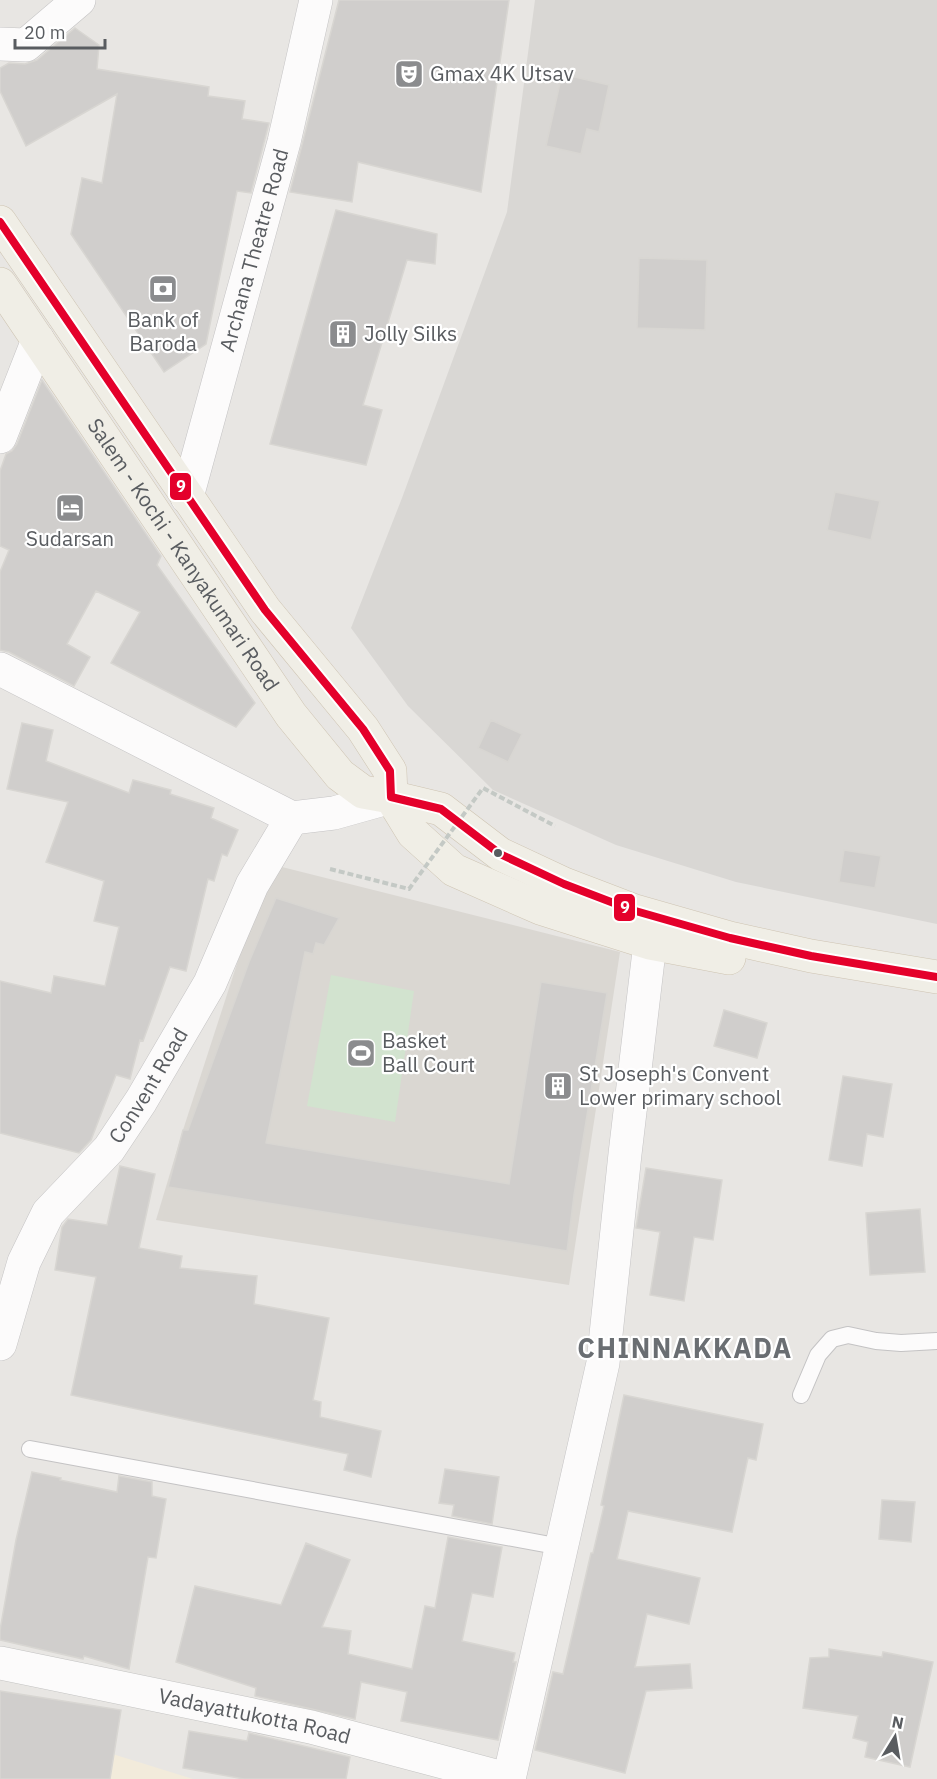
<svg xmlns="http://www.w3.org/2000/svg" width="937" height="1779" font-family="'IBM Plex Sans',sans-serif">
	<rect width="100%" height="100%" fill="#e8e6e3"/>
	<path fill="#f2ebdb" d="M 0,1719 L 193,1779 L 0,1779 Z"/>
	<path fill="#d9d7d4" d="M 535,0 L 937,0 L 937,924 L 736,882 L 616,845 L 493,790 L 408,706 L 351,628 L 402,498 L 507,212 Z"/>
	<path fill="#dad7d2" d="M 274,865 L 620,952 L 569,1285 L 156,1220 L 183,1130 L 259,896 Z"/>
	<path fill="#d2e3cf" d="M 331,975 L 414,991 L 395,1122 L 307,1106 Z"/>
	<path fill="#d0cecc" stroke="#d8d6d2" stroke-width="1.5" d="M 339,0 L 509,0 L 481,192 L 358,162 L 352,202 L 290,192 Z
		M 75,28 L 99,45 L 97,69 L 209,87 L 208,96 L 245,101 L 242,119 L 269,123 L 251,193 L 237,191 L 206,344 L 164,372 L 71,234 L 82,178 L 102,183 L 117,94 L 26,146 L 0,91 L 0,68 L 9,63 L 25,64 L 37,60 Z
		M 562,74 L 609,85 L 599,132 L 587,129 L 581,154 L 546,146 Z
		M 336,210 L 437,234 L 435,264 L 407,260 L 363,405 L 382,410 L 366,465 L 270,444 Z
		M 639,258 L 707,260 L 705,330 L 637,328 Z
		M 42,380 L 161,556 L 157,565 L 255,703 L 236,727 L 111,663 L 140,612 L 96,591 L 67,644 L 90,657 L 74,686 L 9,652 L 0,650 L 0,572 L 9,550 L 0,546 L 0,471 L 6,454 L 12,451 L 17,444 Z
		M 835,492 L 880,501 L 871,540 L 827,530 Z
		M 491,720 L 522,734 L 508,762 L 478,748 Z
		M 22,723 L 53,730 L 46,761 L 129,793 L 133,780 L 171,790 L 170,794 L 214,808 L 211,818 L 238,830 L 227,856 L 222,854 L 214,881 L 208,879 L 186,971 L 170,967 L 143,1041 L 140,1040 L 130,1079 L 116,1075 L 91,1140 L 79,1153 L 0,1133 L 0,981 L 51,993 L 54,976 L 105,986 L 119,927 L 94,921 L 104,881 L 46,862 L 68,802 L 7,789 Z
		M 844,850 L 881,856 L 875,888 L 839,882 Z
		M 276,898 L 339,918 L 324,945 L 316,943 L 313,954 L 305,952 L 266,1143 L 509,1184 L 541,982 L 607,993 L 574,1195 L 567,1251 L 168,1187 L 183,1130 L 188,1130 L 249,962 Z
		M 724,1010 L 767,1023 L 757,1058 L 714,1046 Z
		M 843,1076 L 892,1084 L 883,1137 L 867,1134 L 862,1166 L 829,1160 Z
		M 120,1166 L 155,1174 L 139,1248 L 182,1256 L 180,1268 L 257,1276 L 254,1304 L 329,1318 L 313,1400 L 321,1402 L 320,1417 L 381,1431 L 371,1477 L 344,1470 L 348,1454 L 71,1395 L 96,1277 L 55,1270 L 62,1227 L 68,1219 L 107,1225 Z
		M 646,1168 L 722,1180 L 713,1240 L 694,1237 L 684,1301 L 650,1295 L 660,1232 L 636,1228 Z
		M 920,1209 L 925,1272 L 870,1275 L 866,1213 Z
		M 624,1395 L 763,1424 L 756,1460 L 748,1458 L 732,1532 L 628,1511 L 617,1559 L 700,1578 L 689,1624 L 647,1614 L 635,1667 L 690,1664 L 692,1688 L 646,1691 L 625,1773 L 535,1750 L 553,1672 L 563,1674 L 591,1553 L 593,1553 L 604,1506 L 601,1505 Z
		M 445,1469 L 499,1477 L 492,1524 L 452,1516 L 454,1505 L 439,1503 Z
		M 32,1472 L 61,1478 L 60,1480 L 117,1492 L 119,1476 L 152,1482 L 152,1496 L 166,1499 L 156,1558 L 148,1557 L 129,1669 L 84,1656 L 83,1659 L 0,1640 L 0,1630 L 16,1540 Z
		M 882,1500 L 915,1502 L 911,1542 L 879,1539 Z
		M 448,1537 L 502,1547 L 493,1597 L 472,1593 L 462,1641 L 515,1653 L 513,1662 L 516,1662 L 498,1740 L 401,1721 L 407,1692 L 361,1682 L 355,1719 L 255,1696 L 256,1688 L 176,1662 L 195,1586 L 281,1605 L 306,1543 L 350,1560 L 322,1627 L 351,1631 L 348,1654 L 412,1669 L 425,1606 L 435,1608 Z
		M 829,1649 L 882,1657 L 883,1652 L 933,1662 L 910,1767 L 865,1757 L 868,1742 L 853,1738 L 858,1716 L 803,1708 L 810,1658 L 829,1657 Z
		M 0,1691 L 121,1710 L 110,1779 L 0,1779 Z
		M 189,1731 L 247,1741 L 249,1733 L 350,1757 L 346,1779 L 244,1779 L 183,1768 Z"/>
	<g fill="none" stroke-linecap="round" stroke-linejoin="round">
		<g stroke="#c4c3c4" stroke-width="18">
			<path id="lane" d="M 801,1395 L 818,1355 L 832,1339 L 848,1335 L 876,1341 L 901,1343 L 937,1341
				M 30,1449 L 561,1547"/>
		</g>
		<g stroke="#c4c3c4" stroke-width="34">
			<g id="street">
				<path d="M 0,44 L 26,45 L 79,0"/>
				<path d="M 0,437 L 38,340"/>
				<path id="s1" d="M 187,497 L 284,142 L 316,0"/>
				<path d="M 0,669 L 292,818 L 334,813 L 391,797"/>
				<path id="s2" d="M 0,1344 L 24,1262 L 48,1213 L 109,1149 L 141,1101 L 210,983 L 252,885 L 292,818"/>
				<path d="M 509,1779 L 603,1363 L 625,1154 L 650,943"/>
			</g>
		</g>
		<g stroke="#c3c3c2" stroke-width="34">
			<g id="secondary">
				<path id="s3" d="M 0,1663 L 311,1727 L 507,1779"/>
			</g>
		</g>
		<g stroke="#cec4b2" stroke-width="34">
			<g id="primary">
				<path d="M 0,222 L 265,610 L 363,729 L 390,771 L 391,797 L 441,809 L 500,854 L 564,884 L 632,910 L 730,938 L 811,956 L 937,977"/>
				<path id="s4" d="M 0,284 L 291,715 L 340,775 L 363,792 L 391,797 L 413,833 L 454,870 L 540,908 L 650,943 L 729,958"/>
			</g>
		</g>
		<use href="#lane" stroke="#fcfbfb" stroke-width="16"/>
		<use href="#street" stroke="#fcfbfb" stroke-width="33"/>
		<use href="#secondary" stroke="#fcfbfb" stroke-width="33"/>
		<use href="#primary" stroke="#f0eee6" stroke-width="33"/>
		<path stroke="#c4c9c5" stroke-width="4" stroke-dasharray="6 3" stroke-linecap="butt" d="M 330,869 L 409,889 L 483,788 L 555,826"/>
		<g stroke="#fff" stroke-width="12">
			<path id="bus-1" d="M 0,222 L 265,610 L 363,729 L 390,771 L 391,797 L 441,809 L 500,854 L 564,884 L 632,910 L 730,938 L 811,956 L 937,977"/>
		</g>
		<use href="#bus-1" stroke="#e4002b" stroke-width="8"/>
	</g>
	<defs>
		<g id="theatre-square" transform="scale(1.5)"><rect x="-9" y="-9" width="18" height="18" rx="4" fill="#8b8c8e" stroke="#fff"/><path d="M-5-5.5Q0-4 5-5.5V0Q5 5 0 6Q-5 5-5 0ZM-3.3-2.5H-1v1.5H-3.3ZM1-2.5H3.3v1.5H1ZM-2.8 1Q0 5.5 2.8 1Z" fill="#fff"/></g>
		<g id="bank-square" transform="scale(1.5)"><rect x="-9" y="-9" width="18" height="18" rx="4" fill="#8b8c8e" stroke="#fff"/><path d="M-6-4H6V4H-6ZM0-2.3a2.3 2.3 0 1 0 0 4.6a2.3 2.3 0 1 0 0-4.6Z" fill="#fff"/></g>
		<g id="building-square" transform="scale(1.5)"><rect x="-9" y="-9" width="18" height="18" rx="4" fill="#8b8c8e" stroke="#fff"/><path d="M-4-6H4V6H1V3H-1V6H-4ZM-2.5-4.3h1.7v1.8h-1.7ZM.8-4.3h1.7v1.8H.8ZM-2.5-1h1.7V.8h-1.7ZM.8-1h1.7V.8H.8Z" fill="#fff"/></g>
		<g id="hotel-square" transform="scale(1.5)"><rect x="-9" y="-9" width="18" height="18" rx="4" fill="#8b8c8e" stroke="#fff"/><path d="M-6-4.5h1.5V1H6V5H4.5V3h-9V5H-6ZM-4 0a1.8 1.8 0 1 1 3.6 0ZM.5 0V-2.5h3Q6-2.5 6 0Z" fill="#fff"/></g>
		<g id="stadium-square" transform="scale(1.5)"><rect x="-9" y="-9" width="18" height="18" rx="4" fill="#8b8c8e" stroke="#fff"/><path d="M0-5a6.5 5 0 1 0 0 10a6.5 5 0 1 0 0-10ZM-3.5-1.8h7v3.6h-7Z" fill="#fff"/></g>
	</defs>
	<g fill-rule="evenodd">
		<use href="#theatre-square" x="409" y="74"/>
		<use href="#bank-square" x="163" y="289"/>
		<use href="#building-square" x="343" y="334"/>
		<use href="#hotel-square" x="70" y="508"/>
		<use href="#stadium-square" x="361" y="1053"/>
		<use href="#building-square" x="558" y="1086"/>
	</g>
	<circle fill="#595c60" stroke="#fff" stroke-width="2" cx="498" cy="853" r="5"/>
	<g text-anchor="middle" stroke-width="4.5" stroke-linejoin="round" paint-order="stroke">
		<g font-size="21" fill="#595c60" stroke="#fff" text-anchor="start">
			<text x="430" y="81">Gmax 4K Utsav</text>
			<text x="163" y="327" text-anchor="middle">Bank of<tspan x="163" dy="24">Baroda</tspan></text>
			<text x="364" y="341">Jolly Silks</text>
			<text x="70" y="546" text-anchor="middle">Sudarsan</text>
			<text x="382" y="1048">Basket<tspan x="382" dy="24">Ball Court</tspan></text>
			<text x="579" y="1081">St Joseph's Convent<tspan x="579" dy="24">Lower primary school</tspan></text>
		</g>
		<g font-size="21" fill="#595c60" stroke="#fff">
			<text dy="7" stroke="none"><textPath href="#s1" startOffset="256">Archana Theatre Road</textPath></text>
			<text dy="7" stroke="none"><textPath href="#s4" startOffset="327">Salem - Kochi - Kanyakumari Road</textPath></text>
			<text dy="7" stroke="none"><textPath href="#s2" startOffset="303">Convent Road</textPath></text>
			<text dy="7" stroke="none"><textPath href="#s3" startOffset="260">Vadayattukotta Road</textPath></text>
		</g>
		<g font-size="27" font-weight="bold" letter-spacing="1.5" fill="#6a6e72" stroke="#fff">
			<text x="685" y="1358">CHINNAKKADA</text>
		</g>
	</g>
	<g stroke="#fff" stroke-width="2">
		<rect x="169" y="472" width="23" height="29" rx="6" fill="#e4002b"/>
		<rect x="613" y="893" width="23" height="29" rx="6" fill="#e4002b"/>
	</g>
	<g font-size="16" text-anchor="middle" font-weight="bold" fill="#fff">
		<text x="181" y="492">9</text>
		<text x="625" y="913">9</text>
	</g>
	<g transform="translate(895 1737) rotate(11)" stroke="#ffffff" stroke-width="4.5" paint-order="stroke">
	<path d="M0-4.5L10 22L0 15L-10 22Z" fill="#595c60"/>
	<text y="-9" font-size="16" font-weight="bold" text-anchor="middle" fill="#595c60">N</text>
	</g>
	<path d="M15 39v9h90v-9" fill="none" stroke="#595c60" stroke-width="3"/>
	<text x="24" y="39" font-size="18" fill="#595c60" stroke="#ffffff" stroke-width="4.5" paint-order="stroke">20 m</text>
</svg>
